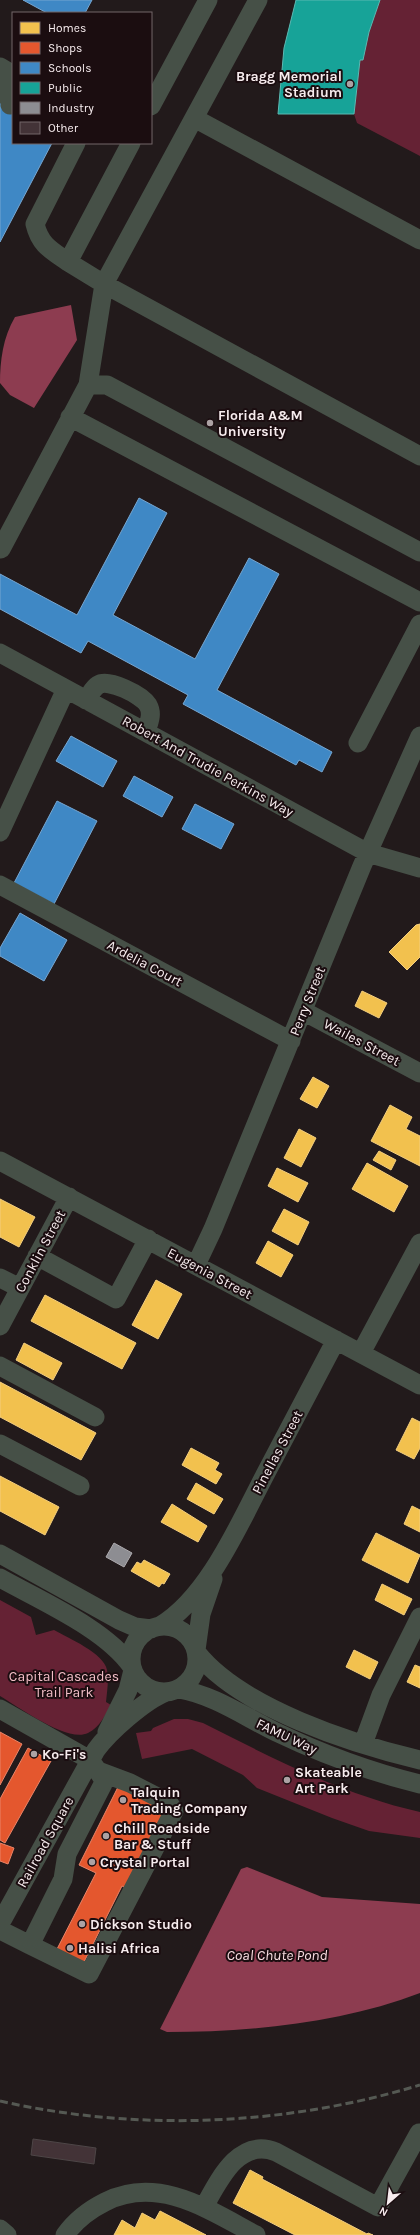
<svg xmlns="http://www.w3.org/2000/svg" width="420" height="2235" font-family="Karla,sans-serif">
	<rect width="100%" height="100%" fill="#221a1b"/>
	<path fill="#652234" d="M 296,0 L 420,0 L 420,156 L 357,123 L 354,114 L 278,114 L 284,48 Z
		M 0,1600 L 31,1617 L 36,1635 L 54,1630 C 68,1638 104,1653 107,1670 C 109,1680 107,1692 106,1702 L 111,1705 C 105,1715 100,1727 88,1733 C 67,1743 19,1707 0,1696 Z
		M 174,1719 L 188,1719 L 203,1723 C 272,1758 344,1795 420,1812 L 420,1838 L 369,1831 L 332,1818 L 257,1788 L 243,1775 L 192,1749 L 142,1759 L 136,1733 L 151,1731 L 153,1728 Z"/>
	<path fill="#8d3c50" d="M 71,305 L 77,340 L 34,408 L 10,395 L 0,383 C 0,361 3,337 15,317 Z
		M 247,1867 L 322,1897 L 420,1904 L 420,1993 C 342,2023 250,2032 167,2032 L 160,2029 L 241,1869 Z"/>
	<path fill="#f2c14e" stroke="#f4ce7e" d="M 420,924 L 420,957 L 407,970 L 389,952 L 416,925 Z
		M 362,991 L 387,1003 L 379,1018 L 355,1006 Z
		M 313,1077 L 329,1086 L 317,1108 L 300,1099 Z
		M 390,1105 L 412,1117 L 406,1129 L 420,1136 L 420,1166 L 371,1141 Z
		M 299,1129 L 316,1138 L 301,1167 L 284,1158 Z
		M 379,1151 L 396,1160 L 391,1170 L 373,1160 Z
		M 367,1163 L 408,1186 L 394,1212 L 352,1189 Z
		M 277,1168 L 308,1183 L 298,1202 L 268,1186 Z
		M 0,1199 L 35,1217 L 19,1247 L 0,1237 Z
		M 284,1209 L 309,1222 L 298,1245 L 272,1231 Z
		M 268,1241 L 293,1255 L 281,1277 L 256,1263 Z
		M 156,1280 L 182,1294 L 158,1339 L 132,1325 Z
		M 45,1295 L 136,1343 L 122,1369 L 31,1321 Z
		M 24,1343 L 62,1363 L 53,1380 L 16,1360 Z
		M 0,1382 L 96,1433 L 81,1460 L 0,1417 Z
		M 412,1418 L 420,1422 L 420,1448 L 414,1459 L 396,1450 Z
		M 191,1448 L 219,1463 L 215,1470 L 222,1474 L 216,1484 L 182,1465 Z
		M 0,1476 L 59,1507 L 45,1535 L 0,1511 Z
		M 196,1483 L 223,1499 L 214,1514 L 187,1499 Z
		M 172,1504 L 207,1526 L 198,1542 L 161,1522 Z
		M 412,1506 L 420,1510 L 420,1532 L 404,1524 Z
		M 376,1533 L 420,1555 L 408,1583 L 362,1560 Z
		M 144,1560 L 170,1574 L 164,1584 L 162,1583 L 159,1587 L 131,1571 L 137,1562 L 141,1564 Z
		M 382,1584 L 412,1599 L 404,1615 L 375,1600 Z
		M 354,1650 L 378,1662 L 370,1679 L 346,1667 Z
		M 415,1665 L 420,1667 L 420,1688 L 407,1682 Z
		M 250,2170 L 263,2177 L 262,2179 L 367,2234 L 368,2233 L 373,2235 L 295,2235 L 233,2203 Z
		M 160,2211 L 206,2235 L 114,2235 L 122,2220 L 135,2228 L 142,2213 L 155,2220 Z"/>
	<path fill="#e4572e" stroke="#ea8468" d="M 0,1732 L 22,1744 L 0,1785 Z
		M 28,1748 L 51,1761 L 5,1843 L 0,1840 L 0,1799 Z
		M 119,1785 L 166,1809 L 126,1888 L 122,1886 L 83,1964 L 56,1951 L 96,1873 L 79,1865 Z
		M 0,1843 L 14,1848 L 8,1864 L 0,1861 Z"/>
	<path fill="#3f88c5" stroke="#76a6d1" d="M 23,0 L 92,0 L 85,13 L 47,13 Z
		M 0,100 L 13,107 L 13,143 L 52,143 L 0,242 Z
		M 139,498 L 167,513 L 113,615 L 195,659 L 249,558 L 279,574 L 217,690 L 332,752 L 322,772 L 299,760 L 296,765 L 183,704 L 188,695 L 88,641 L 81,653 L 0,609 L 0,574 L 77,615 Z
		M 71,736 L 117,761 L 103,787 L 56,761 Z
		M 134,776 L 173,797 L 162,817 L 123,796 Z
		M 57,801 L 97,821 L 54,904 L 14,883 Z
		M 195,804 L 234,824 L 221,849 L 182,829 Z
		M 20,913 L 67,940 L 44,981 L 0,956 L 0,948 Z"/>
	<path fill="#17a398" stroke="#5ab9b2" d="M 296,0 L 380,0 L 369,32 L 363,60 L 360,60 L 354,114 L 278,114 L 284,48 Z"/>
	<path fill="#8d8d92" stroke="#adaaae" d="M 114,1543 L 132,1553 L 124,1567 L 106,1557 Z"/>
	<path fill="#433337" stroke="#4d4546" d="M 33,2139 L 96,2148 L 94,2164 L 31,2155 Z"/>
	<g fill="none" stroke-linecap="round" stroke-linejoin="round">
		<path stroke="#465047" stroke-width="19" d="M 0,67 L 10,73 L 0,94
			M 10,105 L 13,100
			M 151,106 L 208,0
			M 194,118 L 420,240
			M 131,143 L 68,262 L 104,284 L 420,456
			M 68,262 C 51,250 40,245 35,224 L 76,143
			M 88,385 L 107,385 L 420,552
			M 70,417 L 420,602
			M 1,549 L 88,385 L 104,284 L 258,0
			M 0,653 L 368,853 L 420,868
			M 86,700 C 90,695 93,688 98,685 C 108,678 142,695 148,705 C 153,714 149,722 146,732
			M 358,743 L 420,624
			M 0,832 L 66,689
			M 0,885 L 291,1041
			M 303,1011 L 420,1073
			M 0,1161 L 420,1385
			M 37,1256 L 116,1299 L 148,1239
			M 196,1265 L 213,1229 L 362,866 L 420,736
			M 0,1278 L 20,1288
			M 0,1326 L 69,1197
			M 361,1353 L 420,1243
			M 0,1366 L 95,1417
			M 0,1444 L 80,1486
			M 0,1554 L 119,1620 L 135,1627 L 151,1629
			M 0,1578 C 41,1601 106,1629 132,1667
			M131 1659a33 33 0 1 1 66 0a33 33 0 1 1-66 0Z
			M 160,1626 C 209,1597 241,1520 267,1471 C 290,1427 313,1384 336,1340
			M 196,1650 L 201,1614 L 213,1579
			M 197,1653 C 241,1708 352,1744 420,1760
			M 179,1689 C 214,1695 245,1717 276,1732 C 322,1754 371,1772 420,1784
			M 0,1709 L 90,1760 L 98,1771 L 130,1783 L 169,1803 L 174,1811 L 89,1974 L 30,1945
			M 107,1732 L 128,1690 L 133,1670
			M 363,1744 L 381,1695 L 420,1617
			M 0,1924 L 96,1750 C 109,1732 145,1700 166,1692
			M 0,1930 L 30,1945 L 63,1879 L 67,1854 L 103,1784 L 103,1779 L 98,1771
			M 204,2207 C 219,2180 239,2137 276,2152 L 378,2207 L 419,2133
			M 0,2229 L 7,2235
			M 65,2235 C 75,2221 89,2210 105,2202 C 158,2175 209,2210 256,2235"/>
		<path stroke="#555953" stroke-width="3" stroke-dasharray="8 4" stroke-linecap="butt" d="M 0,2101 C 137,2132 285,2126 420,2085"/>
	</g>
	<g fill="#aca2a4" stroke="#1b0d10" stroke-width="1.5">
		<circle cx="350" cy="84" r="4"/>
		<circle cx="210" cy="423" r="4"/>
		<circle cx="34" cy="1754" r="4"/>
		<circle cx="287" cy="1780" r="4"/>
		<circle cx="123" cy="1800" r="4"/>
		<circle cx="106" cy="1836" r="4"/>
		<circle cx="92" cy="1862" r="4"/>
		<circle cx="82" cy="1924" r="4"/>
		<circle cx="70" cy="1948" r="4"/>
	</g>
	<g text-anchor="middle" stroke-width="4" stroke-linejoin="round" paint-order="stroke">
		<g font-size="14" font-weight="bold" fill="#f7ecee" stroke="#1b0d10" text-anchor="start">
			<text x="342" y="81" text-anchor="end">Bragg Memorial<tspan x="342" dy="16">Stadium</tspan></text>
			<text x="218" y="420">Florida A&amp;M<tspan x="218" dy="16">University</tspan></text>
			<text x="42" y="1759">Ko-Fi's</text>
			<text x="295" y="1777">Skateable<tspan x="295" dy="16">Art Park</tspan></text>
			<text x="131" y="1797">Talquin<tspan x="131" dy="16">Trading Company</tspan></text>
			<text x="114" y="1833">Chill Roadside<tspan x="114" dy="16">Bar &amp; Stuff</tspan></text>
			<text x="100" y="1867">Crystal Portal</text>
			<text x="90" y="1929">Dickson Studio</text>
			<text x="78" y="1953">Halisi Africa</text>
		</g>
		<g font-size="14" fill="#f7ecee" stroke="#1b0d10">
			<text transform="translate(208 766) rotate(29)" y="5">Robert And Trudie Perkins Way</text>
			<text transform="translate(145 963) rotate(28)" y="5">Ardelia Court</text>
			<text transform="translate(307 1001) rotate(-68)" y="5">Perry Street</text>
			<text transform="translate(362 1042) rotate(28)" y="5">Wailes Street</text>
			<text transform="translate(40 1251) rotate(-62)" y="5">Conklin Street</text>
			<text transform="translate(210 1273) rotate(28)" y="5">Eugenia Street</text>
			<text transform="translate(277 1452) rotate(-62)" y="5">Pinellas Street</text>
			<text transform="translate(287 1736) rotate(25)" y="5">FAMU Way</text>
			<text transform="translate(45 1842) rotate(-61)" y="5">Railroad Square</text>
		</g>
		<g font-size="14" fill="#f2bec7" stroke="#1b0d10">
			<text x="64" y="1681">Capital Cascades<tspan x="64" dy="16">Trail Park</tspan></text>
		</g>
		<g font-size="15" font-style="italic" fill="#f7dce0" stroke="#1b0d10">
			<text x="277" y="1960">Coal Chute Pond</text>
		</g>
	</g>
	<rect x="12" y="12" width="140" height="132" fill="#1b0d10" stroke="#736669"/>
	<rect x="20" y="22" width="20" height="12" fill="#f2c14e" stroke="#736669"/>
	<text x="48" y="32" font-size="12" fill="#f7ecee">Homes</text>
	<rect x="20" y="42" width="20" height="12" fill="#e4572e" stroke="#736669"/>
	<text x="48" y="52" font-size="12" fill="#f7ecee">Shops</text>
	<rect x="20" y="62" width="20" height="12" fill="#3f88c5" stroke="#736669"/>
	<text x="48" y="72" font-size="12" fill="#f7ecee">Schools</text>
	<rect x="20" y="82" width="20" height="12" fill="#17a398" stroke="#736669"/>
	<text x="48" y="92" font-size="12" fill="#f7ecee">Public</text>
	<rect x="20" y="102" width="20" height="12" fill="#8d8d92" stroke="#736669"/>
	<text x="48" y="112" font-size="12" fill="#f7ecee">Industry</text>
	<rect x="20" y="122" width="20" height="12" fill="#433337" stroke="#736669"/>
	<text x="48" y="132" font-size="12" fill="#f7ecee">Other</text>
	<g transform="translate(388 2203) rotate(208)" stroke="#1b0d10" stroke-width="3" paint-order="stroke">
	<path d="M0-3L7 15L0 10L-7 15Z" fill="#f7ecee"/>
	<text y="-6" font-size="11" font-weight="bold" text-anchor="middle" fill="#f7ecee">N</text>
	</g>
</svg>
